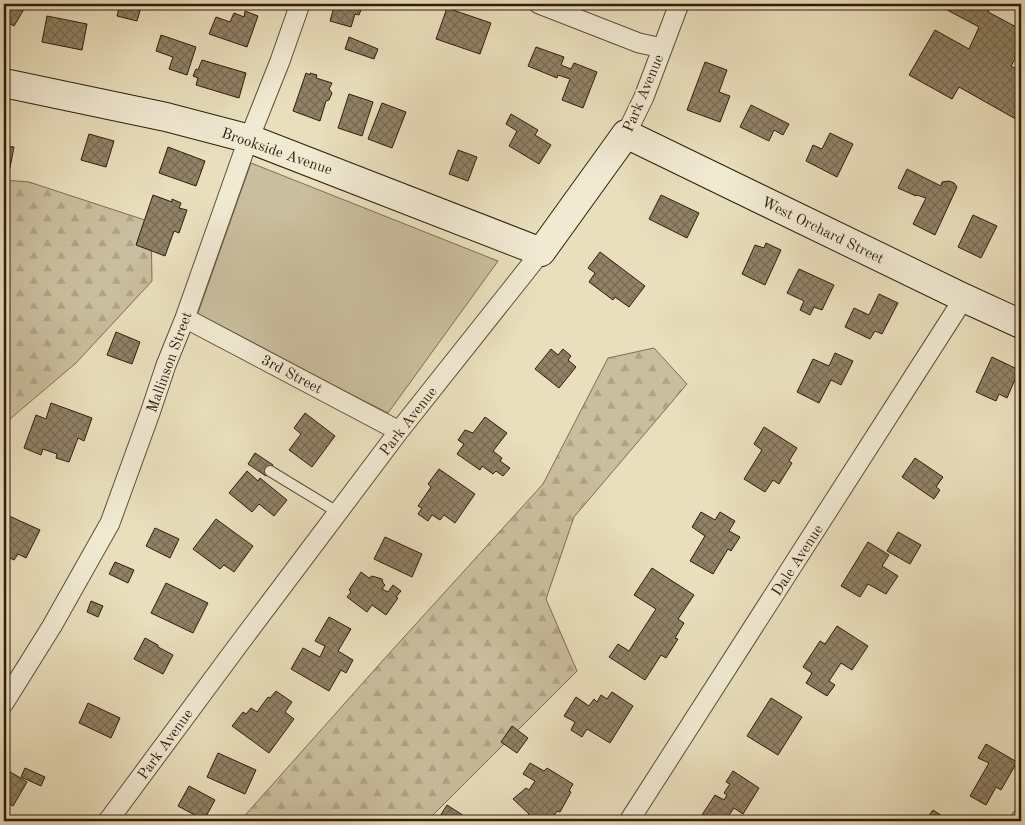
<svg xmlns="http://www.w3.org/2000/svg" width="1025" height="825" font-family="'Old Standard TT',serif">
	<defs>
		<pattern id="forest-firs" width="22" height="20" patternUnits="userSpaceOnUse" patternTransform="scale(1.25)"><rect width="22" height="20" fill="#c9be9e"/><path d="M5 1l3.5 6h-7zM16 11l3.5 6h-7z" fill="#ada387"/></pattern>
		<pattern id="building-cross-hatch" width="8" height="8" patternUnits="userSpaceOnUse" patternTransform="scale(1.25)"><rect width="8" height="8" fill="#908267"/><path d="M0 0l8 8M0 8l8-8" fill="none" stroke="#766a53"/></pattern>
	</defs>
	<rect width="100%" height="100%" fill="#e9dfbc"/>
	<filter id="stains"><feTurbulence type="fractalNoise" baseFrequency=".004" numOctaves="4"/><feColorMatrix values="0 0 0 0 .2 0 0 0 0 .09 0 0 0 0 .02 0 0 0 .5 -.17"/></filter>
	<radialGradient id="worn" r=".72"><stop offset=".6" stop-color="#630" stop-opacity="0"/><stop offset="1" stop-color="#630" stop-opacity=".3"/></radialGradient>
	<path fill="#c9be9e" stroke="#7c6e54" d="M 251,163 L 498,261 L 388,413 L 197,316 Z"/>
	<path fill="url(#forest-firs)" stroke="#7c6e54" d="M 4,180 L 29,182 L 151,222 L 152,281 L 76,363 L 4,424 Z
		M 654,348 L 687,384 L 574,517 L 546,599 L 577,671 L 427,821 L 240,821 L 385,658 L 543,484 L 608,358 Z"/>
	<path fill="url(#building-cross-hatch)" stroke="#2f1d0a" d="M 4,4 L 27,4 L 14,26 L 4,20 Z
		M 120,4 L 142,4 L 137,21 L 117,16 Z
		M 326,4 L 353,4 L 362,7 L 359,15 L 355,14 L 351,27 L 330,21 L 334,7 Z
		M 936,4 L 993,4 L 988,12 L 1020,29 L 1021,26 L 1021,48 L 1011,66 L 1021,72 L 1021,122 L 959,87 L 952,99 L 909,75 L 935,30 L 969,49 L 979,27 Z
		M 447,8 L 491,23 L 480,54 L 436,39 Z
		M 245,11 L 258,16 L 247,47 L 209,34 L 216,17 L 230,22 L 234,13 L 244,17 Z
		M 47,16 L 87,24 L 82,50 L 42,42 Z
		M 161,35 L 196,47 L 187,75 L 169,69 L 173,57 L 156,51 Z
		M 349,37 L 378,49 L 374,59 L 345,49 Z
		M 536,47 L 564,57 L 561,65 L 571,69 L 574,63 L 597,72 L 583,108 L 562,100 L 570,79 L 558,75 L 557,78 L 528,66 Z
		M 202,60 L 246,73 L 239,98 L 196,85 L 198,78 L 193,76 L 196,69 L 198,70 Z
		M 705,62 L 727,70 L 719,92 L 730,96 L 720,122 L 687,110 Z
		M 306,73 L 310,75 L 310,73 L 317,75 L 316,78 L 332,83 L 329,89 L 332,93 L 329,100 L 326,101 L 320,121 L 293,111 Z
		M 349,94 L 373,102 L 362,136 L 338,128 Z
		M 382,103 L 406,112 L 392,148 L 368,139 Z
		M 751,105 L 789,124 L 783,135 L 774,130 L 769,141 L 740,127 Z
		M 511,114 L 538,130 L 535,135 L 551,145 L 539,164 L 509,146 L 517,131 L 506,124 Z
		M 830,133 L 853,144 L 837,177 L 806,161 L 813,145 L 822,149 Z
		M 89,134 L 114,141 L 106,167 L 81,160 Z
		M 4,146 L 14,147 L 7,183 L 4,182 Z
		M 168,147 L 205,161 L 196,186 L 159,173 Z
		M 458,150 L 477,157 L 468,181 L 449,174 Z
		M 907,169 L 941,186 L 942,182 L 949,181 L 954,183 L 957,187 L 935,235 L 913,224 L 926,198 L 917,195 L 916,196 L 898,188 Z
		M 153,195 L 172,202 L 172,199 L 181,203 L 179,208 L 187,210 L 179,233 L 174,231 L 165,256 L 136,245 Z
		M 661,195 L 699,213 L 687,238 L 649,219 Z
		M 973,215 L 997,226 L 981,258 L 958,247 Z
		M 766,243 L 781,250 L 765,285 L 742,274 L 755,245 L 764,248 Z
		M 600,252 L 645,286 L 629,307 L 615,297 L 613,300 L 589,282 L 595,273 L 588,268 Z
		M 799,269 L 834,285 L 822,310 L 814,307 L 810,315 L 800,310 L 804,301 L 787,293 Z
		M 879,294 L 898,303 L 882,334 L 875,331 L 870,339 L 845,327 L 854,308 L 869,315 Z
		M 116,332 L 140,342 L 132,364 L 107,355 Z
		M 551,349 L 558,355 L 563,349 L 571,356 L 568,360 L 576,367 L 559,388 L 535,369 Z
		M 835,353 L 853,361 L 841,385 L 831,380 L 819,403 L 797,392 L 813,359 L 829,366 Z
		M 992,357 L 1019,370 L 1007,398 L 999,394 L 996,401 L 976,392 Z
		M 51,403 L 92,418 L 84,441 L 78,438 L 69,462 L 56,458 L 57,454 L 43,449 L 41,455 L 24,448 L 36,415 L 46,419 Z
		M 305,413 L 335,436 L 312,467 L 289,450 L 301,434 L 294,428 Z
		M 485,417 L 507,433 L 493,451 L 502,458 L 500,461 L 510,468 L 503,476 L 496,471 L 493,474 L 482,466 L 480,470 L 457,454 L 464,444 L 458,440 L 465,430 L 473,433 Z
		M 764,427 L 797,448 L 789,461 L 792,463 L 779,484 L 773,480 L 765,492 L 744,479 L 762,450 L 754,444 Z
		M 255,453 L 273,465 L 266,476 L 248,464 Z
		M 915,458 L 943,477 L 936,487 L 940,490 L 934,499 L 902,477 Z
		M 439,469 L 475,494 L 455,523 L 444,515 L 440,520 L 432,515 L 428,521 L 418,514 L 422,508 L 418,506 L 431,487 L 428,484 Z
		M 247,471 L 258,481 L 260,478 L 287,500 L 274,516 L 259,504 L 252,512 L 229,493 Z
		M 701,512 L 715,520 L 720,512 L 735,521 L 729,531 L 740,537 L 731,551 L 728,549 L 713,574 L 690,561 L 705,536 L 692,527 Z
		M 7,515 L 40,530 L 26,558 L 18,554 L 14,560 L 4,555 L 4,522 Z
		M 216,519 L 253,546 L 234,572 L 224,565 L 220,569 L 193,549 Z
		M 155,528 L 179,539 L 170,558 L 146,546 Z
		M 898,532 L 921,545 L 910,564 L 887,551 Z
		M 385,537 L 422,554 L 412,577 L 374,559 Z
		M 868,542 L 889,555 L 882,566 L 898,576 L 886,594 L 868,584 L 860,597 L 841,586 Z
		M 115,562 L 134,570 L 128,583 L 109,574 Z
		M 652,568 L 694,595 L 678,619 L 684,623 L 675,638 L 678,639 L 666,658 L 661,655 L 645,680 L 609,657 L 618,644 L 629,651 L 656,609 L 634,595 Z
		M 361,572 L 369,578 L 372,576 L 382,579 L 383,583 L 385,585 L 382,589 L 388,592 L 393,585 L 401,591 L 396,597 L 398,598 L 386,615 L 372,605 L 367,612 L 347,597 L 351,592 L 349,590 Z
		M 166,583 L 208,603 L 193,633 L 151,613 Z
		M 91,601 L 103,606 L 98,617 L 87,612 Z
		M 329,617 L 351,629 L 338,651 L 353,660 L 346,673 L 341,670 L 329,691 L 291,669 L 303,648 L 320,657 L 325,646 L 315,641 Z
		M 837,626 L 868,646 L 852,670 L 841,663 L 829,681 L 835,685 L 827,696 L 806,683 L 812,673 L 803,667 L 820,641 L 825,644 Z
		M 145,638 L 158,645 L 158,647 L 173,655 L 163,674 L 134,659 Z
		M 276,691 L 292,702 L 285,712 L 294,719 L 269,753 L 232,726 L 243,712 L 246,714 L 251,708 L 257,712 L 268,697 L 270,698 Z
		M 612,692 L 633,706 L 610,743 L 587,729 L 582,737 L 571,730 L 575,722 L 564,716 L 576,697 L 589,706 L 594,699 L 597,702 L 601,695 L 607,699 Z
		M 771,698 L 802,717 L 778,755 L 747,736 Z
		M 88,703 L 120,718 L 111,738 L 79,723 Z
		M 512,726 L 528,738 L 517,753 L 501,742 Z
		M 986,744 L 1017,762 L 1001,790 L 996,787 L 986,805 L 970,796 L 989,763 L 978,758 Z
		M 218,753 L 256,770 L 245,794 L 207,777 Z
		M 530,763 L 544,771 L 547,768 L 573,784 L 569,791 L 571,792 L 560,812 L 557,811 L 551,820 L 548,818 L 545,821 L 530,821 L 527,818 L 529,814 L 513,799 L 526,788 L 529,790 L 535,781 L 523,774 Z
		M 25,768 L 45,777 L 41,786 L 21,777 Z
		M 7,770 L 27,782 L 13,806 L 4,801 L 4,775 Z
		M 733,771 L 759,788 L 743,814 L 734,808 L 727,818 L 732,821 L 698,821 L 715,795 L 724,800 L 727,795 L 724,793 L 730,784 L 726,782 Z
		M 189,786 L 215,800 L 204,820 L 178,806 Z
		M 447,805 L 472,821 L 437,821 Z
		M 933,810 L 950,821 L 925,821 Z"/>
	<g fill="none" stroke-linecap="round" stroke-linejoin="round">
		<g stroke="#5e4e36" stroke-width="12">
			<path id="lane" d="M 270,471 L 339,513"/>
		</g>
		<g stroke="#5e4e36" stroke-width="21">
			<path id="street" d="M 539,4 L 639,43 L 662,48
				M 626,134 L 644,97 L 679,4
				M 185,318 L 399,431
				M 4,703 L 52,626 L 110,523 L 150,413 L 166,365 L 185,318 L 243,154 L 280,61 L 300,4
				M 108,821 L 236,648 L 399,431 L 541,252
				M 629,821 L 964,298
				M 1020,821 L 1021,819"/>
		</g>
		<g stroke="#2f1d0a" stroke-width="30">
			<path id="secondary" d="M 4,83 L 166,117 L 250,139 L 541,252 L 626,134 L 964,298 L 1021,324"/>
		</g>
		<use href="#lane" stroke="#f1ead3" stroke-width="10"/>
		<use href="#street" stroke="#f1ead3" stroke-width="19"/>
		<use href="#secondary" stroke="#f1ead3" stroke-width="28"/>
	</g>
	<g text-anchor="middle" stroke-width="4.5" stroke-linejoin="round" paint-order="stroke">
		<g font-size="15" fill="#2f1d0a" stroke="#f1ead3">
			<text transform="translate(643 93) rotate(-67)" y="5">Park Avenue</text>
			<text transform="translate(277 151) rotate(19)" y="5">Brookside Avenue</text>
			<text transform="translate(823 230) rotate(26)" y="5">West Orchard Street</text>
			<text transform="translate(169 362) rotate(-70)" y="5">Mallinson Street</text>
			<text transform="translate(292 374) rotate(28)" y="5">3rd Street</text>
			<text transform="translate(408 421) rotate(-52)" y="5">Park Avenue</text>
			<text transform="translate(797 560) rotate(-57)" y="5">Dale Avenue</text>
			<text transform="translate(165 744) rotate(-54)" y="5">Park Avenue</text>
		</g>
	</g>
	<rect width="1025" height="825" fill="none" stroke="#e9dfbc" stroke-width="20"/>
	<rect x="5" y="5" width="1015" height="815" fill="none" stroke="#2f1d0a" stroke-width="2.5"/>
	<rect x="10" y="10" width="1005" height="805" fill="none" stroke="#2f1d0a"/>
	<rect width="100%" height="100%" filter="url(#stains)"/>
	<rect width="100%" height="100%" fill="url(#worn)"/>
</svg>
